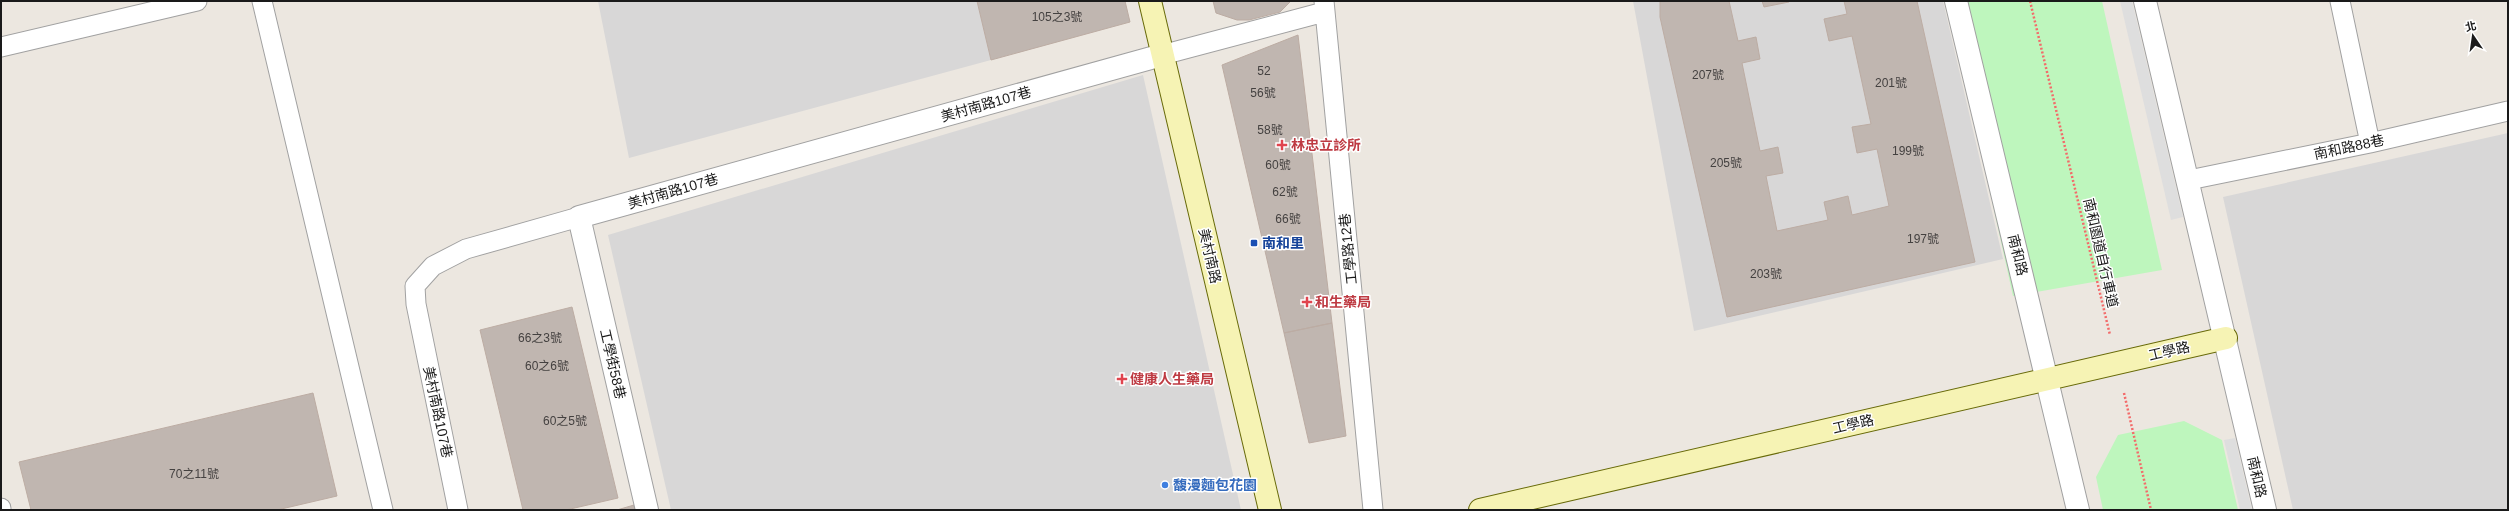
<svg xmlns="http://www.w3.org/2000/svg" width="2509" height="511" font-family="Arial,'Noto Sans TC',sans-serif">
	<rect width="100%" height="100%" fill="#ece7e0"/>
	<path fill="#d8d7d7" d="M 598,1 L 977,1 L 991,60 L 629,158 Z
		M 1633,1 L 1943,1 L 2003,259 L 1694,331 Z
		M 1143,75 L 1241,510 L 671,510 L 608,235 Z
		M 2508,133 L 2508,510 L 2293,510 L 2223,197 Z"/>
	<path fill="#bef6bd" d="M 1948,1 L 2102,1 L 2162,270 L 2013,296 Z
		M 2184,421 L 2222,440 L 2238,510 L 2103,510 L 2096,477 L 2118,435 Z"/>
	<path fill="#dedede" d="M 2120,1 L 2132,1 L 2183,217 L 2171,220 Z
		M 2235,438 L 2252,510 L 2240,510 L 2224,440 Z"/>
	<path fill="#c0b6b0" stroke="#bcaca3" d="M 977,1 L 1125,1 L 1130,22 L 991,60 Z
		M 1213,1 L 1291,1 L 1280,12 L 1249,20 L 1237,20 L 1216,13 Z
		M 1660,1 L 1729,1 L 1738,41 L 1756,37 L 1760,59 L 1742,63 L 1760,151 L 1778,147 L 1783,173 L 1766,176 L 1777,231 L 1828,220 L 1824,202 L 1848,196 L 1852,215 L 1889,206 L 1877,149 L 1857,153 L 1852,127 L 1871,124 L 1852,36 L 1829,41 L 1824,19 L 1847,14 L 1844,1 L 1917,1 L 1975,262 L 1727,317 L 1660,17 Z
		M 1762,1 L 1788,1 L 1789,2 L 1764,7 Z
		M 1298,35 L 1332,323 L 1284,333 L 1222,65 Z
		M 572,307 L 618,498 L 566,510 L 523,510 L 480,330 Z
		M 1332,323 L 1346,436 L 1309,443 L 1284,333 Z
		M 313,393 L 337,496 L 277,510 L 31,510 L 19,462 Z
		M 634,505 L 635,510 L 617,510 Z"/>
	<g fill="none" stroke-linecap="round" stroke-linejoin="round">
		<g stroke="#a1a1a1" stroke-width="21">
			<path id="lane" d="M 262,1 L 383,510
				M 1324,1 L 1373,510
				M 2340,1 L 2370,143
				M 1,47 L 197,1
				M 1162,55 L 1324,12
				M 2189,180 L 2370,143 L 2508,111
				M 1,508 L 1,510
				M 458,510 L 416,304 L 415,286 L 433,266 L 466,249 L 579,217"/>
		</g>
		<g stroke="#a1a1a1" stroke-width="24">
			<path id="street" d="M 1956,1 L 2078,510
				M 2145,1 L 2265,510
				M 647,510 L 579,217 L 1162,55"/>
		</g>
		<g stroke="#686a09" stroke-width="24">
			<path id="secondary" d="M 1150,1 L 1270,510
				M 1480,510 L 2226,338"/>
		</g>
		<path stroke="#f36b6a" stroke-width="2.5" stroke-dasharray="2 2" stroke-linecap="butt" d="M 2030,1 L 2110,335
			M 2124,393 L 2151,510"/>
		<use href="#lane" stroke="#fff" stroke-width="19"/>
		<use href="#street" stroke="#fff" stroke-width="22"/>
		<use href="#secondary" stroke="#f6f3b4" stroke-width="22"/>
	</g>
	<g fill="#e0444e" stroke="#fff" stroke-width="1.5">
		<path d="M1280 139h4v4h4v4h-4v4h-4v-4h-4v-4h4z"/>
		<path d="M1305 296h4v4h4v4h-4v4h-4v-4h-4v-4h4z"/>
		<path d="M1120 373h4v4h4v4h-4v4h-4v-4h-4v-4h4z"/>
	</g>
	<rect fill="#1a4fb4" stroke="#fff" stroke-width="1.5" x="1250" y="239" width="8" height="8" rx="2"/>
	<circle fill="#3f7fe0" stroke="#fff" stroke-width="1.5" cx="1165" cy="485" r="4"/>
	<g text-anchor="middle" stroke-width="3" stroke-linejoin="round" paint-order="stroke">
		<g font-size="12" fill="#444140">
			<text x="1057" y="21">105之3號</text>
			<text x="1264" y="75">52</text>
			<text x="1708" y="79">207號</text>
			<text x="1891" y="87">201號</text>
			<text x="1263" y="97">56號</text>
			<text x="1270" y="134">58號</text>
			<text x="1908" y="155">199號</text>
			<text x="1726" y="167">205號</text>
			<text x="1278" y="169">60號</text>
			<text x="1285" y="196">62號</text>
			<text x="1288" y="223">66號</text>
			<text x="1923" y="243">197號</text>
			<text x="1766" y="278">203號</text>
			<text x="540" y="342">66之3號</text>
			<text x="547" y="370">60之6號</text>
			<text x="565" y="425">60之5號</text>
			<text x="194" y="478">70之11號</text>
		</g>
		<g font-size="14" fill="#1a1a1a" stroke="#fff">
			<text transform="translate(986 104) rotate(-16)" y="5">美村南路107巷</text>
			<text transform="translate(2349 147) rotate(-12)" y="5">南和路88巷</text>
			<text transform="translate(673 191) rotate(-16)" y="5">美村南路107巷</text>
			<text transform="translate(1348 249) rotate(-96)" y="5">工學路12巷</text>
			<text transform="translate(2101 253) rotate(77)" y="5">南和園道自行車道</text>
			<text transform="translate(2018 255) rotate(76)" y="5">南和路</text>
			<text transform="translate(1210 256) rotate(77)" y="5">美村南路</text>
			<text transform="translate(2169 351) rotate(-13)" y="5">工學路</text>
			<text transform="translate(613 364) rotate(77)" y="5">工學街58巷</text>
			<text transform="translate(438 412) rotate(78)" y="5">美村南路107巷</text>
			<text transform="translate(1853 424) rotate(-13)" y="5">工學路</text>
			<text transform="translate(2257 477) rotate(77)" y="5">南和路</text>
		</g>
		<g font-size="14" font-weight="bold" fill="#be3a42" stroke="#fff" text-anchor="start">
			<text x="1291" y="150">林忠立診所</text>
			<text x="1315" y="307">和生藥局</text>
			<text x="1130" y="384">健康人生藥局</text>
		</g>
		<g font-size="14" font-weight="bold" fill="#164399" stroke="#fff" text-anchor="start">
			<text x="1262" y="248">南和里</text>
		</g>
		<g font-size="14" font-weight="bold" fill="#366cbe" stroke="#fff" text-anchor="start">
			<text x="1173" y="490">馥漫麵包花園</text>
		</g>
	</g>
	<rect width="2509" height="511" fill="none" stroke="#1a1a1a" stroke-width="4"/>
	<g transform="translate(2473 36) rotate(347)" stroke="#ffffff" stroke-width="3" paint-order="stroke">
	<path d="M0-3L7 15L0 10L-7 15Z" fill="#1a1a1a"/>
	<text y="-6" font-size="11" font-weight="bold" text-anchor="middle" fill="#1a1a1a">北</text>
	</g>
</svg>
